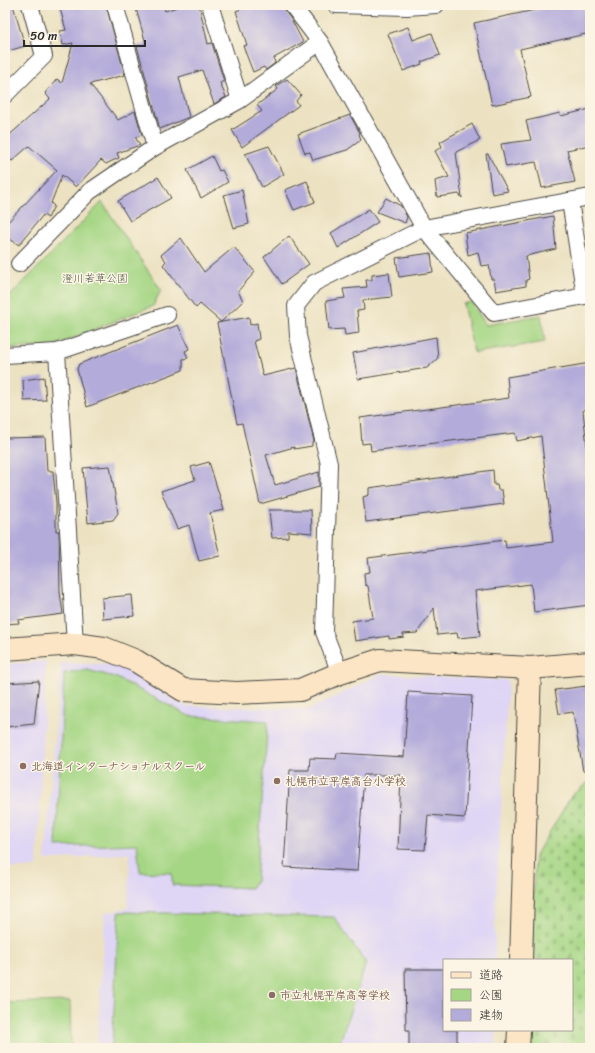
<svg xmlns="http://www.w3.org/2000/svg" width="595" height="1053" font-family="Sriracha,'Klee One',sans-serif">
	<defs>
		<pattern id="cemetery-stones" width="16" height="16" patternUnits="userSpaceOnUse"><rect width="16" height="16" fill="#a5d684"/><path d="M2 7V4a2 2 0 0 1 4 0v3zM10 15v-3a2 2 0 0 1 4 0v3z" fill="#8eb872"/></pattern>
	</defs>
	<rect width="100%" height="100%" fill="#fcf5e5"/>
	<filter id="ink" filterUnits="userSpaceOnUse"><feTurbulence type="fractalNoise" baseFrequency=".025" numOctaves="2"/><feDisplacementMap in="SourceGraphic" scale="8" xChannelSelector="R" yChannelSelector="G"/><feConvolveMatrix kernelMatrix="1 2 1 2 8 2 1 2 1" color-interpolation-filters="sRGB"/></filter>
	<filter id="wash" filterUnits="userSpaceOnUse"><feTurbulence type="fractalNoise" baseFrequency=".012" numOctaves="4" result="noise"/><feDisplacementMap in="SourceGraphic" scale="16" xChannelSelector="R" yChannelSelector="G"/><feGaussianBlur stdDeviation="0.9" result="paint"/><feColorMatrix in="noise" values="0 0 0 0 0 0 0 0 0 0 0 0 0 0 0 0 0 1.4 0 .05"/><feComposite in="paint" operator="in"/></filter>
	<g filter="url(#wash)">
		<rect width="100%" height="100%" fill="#ece2c2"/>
		<path fill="#dfd5f5" d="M 46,661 L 37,867 L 5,869 L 5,664 Z
			M 61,663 L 117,664 L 185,706 L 311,709 L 381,674 L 508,680 L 495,921 L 495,960 L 444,960 L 444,1030 L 496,1030 L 496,1048 L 97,1048 L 105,913 L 128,908 L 130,853 L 45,860 Z"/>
		<path fill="#a5d684" stroke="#688058" d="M 102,202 L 161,290 L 153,306 L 50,347 L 5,348 L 5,301 Z
			M 471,302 L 486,325 L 541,315 L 545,342 L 474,353 L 463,304 Z
			M 87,670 L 115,677 L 189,716 L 268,721 L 256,881 L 252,888 L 172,885 L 172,873 L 140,872 L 137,844 L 56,847 L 64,673 Z
			M 119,912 L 334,917 L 366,963 L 338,1048 L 112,1048 Z
			M 70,1001 L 71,1048 L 5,1048 L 5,1003 Z"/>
		<path fill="url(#cemetery-stones)" stroke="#688058" d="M 590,781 L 590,1048 L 528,1048 L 528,1030 L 572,1030 L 572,960 L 531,960 L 535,856 L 572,795 Z"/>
		<g id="blocks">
			<path fill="#b3abda" d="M 5,5 L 13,5 L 25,46 L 5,52 Z
				M 59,5 L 106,5 L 125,75 L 90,84 L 118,120 L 135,111 L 142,135 L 135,137 L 140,145 L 117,153 L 119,158 L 112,161 L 106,164 L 101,160 L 76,187 L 62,175 L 51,203 L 54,206 L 48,218 L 43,215 L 19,245 L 5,236 L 5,225 L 57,170 L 29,146 L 12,161 L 5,154 L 5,139 L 50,99 L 45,93 L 57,79 L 62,83 L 73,43 L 63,45 L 60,31 L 66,30 Z
				M 135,5 L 163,5 L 165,11 L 183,5 L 199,5 L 208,44 L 212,43 L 224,81 L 220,83 L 226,97 L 214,104 L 202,70 L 179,77 L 189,117 L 160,129 L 137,46 L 146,44 Z
				M 251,5 L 283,5 L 284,10 L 291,19 L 303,42 L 274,58 L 275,63 L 266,70 L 264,67 L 253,72 L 243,46 L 247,45 L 236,11 Z
				M 558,5 L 590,5 L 590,33 L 520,49 L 531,97 L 492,105 L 474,23 Z
				M 408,27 L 413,40 L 432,33 L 440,55 L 421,62 L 422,64 L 403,71 L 388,34 Z
				M 287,79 L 301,95 L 296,101 L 299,105 L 242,147 L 232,130 L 262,111 L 257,105 L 278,89 L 276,86 Z
				M 590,109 L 590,145 L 567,150 L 575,182 L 542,188 L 536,162 L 506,167 L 501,144 L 531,140 L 526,121 L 560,113 L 561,116 Z
				M 350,115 L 360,133 L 359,134 L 361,140 L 347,150 L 313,160 L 310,152 L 305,153 L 298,134 Z
				M 472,124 L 480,140 L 456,152 L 462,198 L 459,194 L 437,197 L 435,181 L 449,177 L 435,151 L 442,147 L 440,142 Z
				M 269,146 L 284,174 L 262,187 L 245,154 Z
				M 486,154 L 488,154 L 508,191 L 492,194 Z
				M 212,156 L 219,171 L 222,170 L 228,182 L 201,198 L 187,170 Z
				M 158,177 L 171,198 L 130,221 L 118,201 Z
				M 307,181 L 315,202 L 294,210 L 285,190 Z
				M 242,190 L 249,224 L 234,228 L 224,195 Z
				M 386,198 L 401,206 L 407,217 L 405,223 L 377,212 Z
				M 369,209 L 378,222 L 338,248 L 331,233 Z
				M 553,216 L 556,249 L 526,256 L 529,279 L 526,280 L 526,286 L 496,291 L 494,279 L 491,279 L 489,265 L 481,266 L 478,252 L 468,255 L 465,233 Z
				M 289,236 L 309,264 L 282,284 L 264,257 Z
				M 181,238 L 204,272 L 234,247 L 255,272 L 238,291 L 243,301 L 221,322 L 200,304 L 196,308 L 163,265 L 166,261 L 161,255 Z
				M 431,253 L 433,272 L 399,277 L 396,258 Z
				M 389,273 L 392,297 L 363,300 L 364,310 L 357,311 L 359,333 L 345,335 L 344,329 L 329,330 L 326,301 L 345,298 L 343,289 L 367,287 L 366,280 L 372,280 L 372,275 Z
				M 249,317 L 250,325 L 257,323 L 259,339 L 254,341 L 263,376 L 296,368 L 314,441 L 312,442 L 312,446 L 294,449 L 294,447 L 266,455 L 275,485 L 319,472 L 319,487 L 260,504 L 242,423 L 237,424 L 217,323 Z
				M 178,325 L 189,349 L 185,351 L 188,358 L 183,359 L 183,370 L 87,407 L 77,369 L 79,364 Z
				M 436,337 L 438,358 L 427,368 L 358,379 L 353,353 Z
				M 590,363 L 590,409 L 583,410 L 590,474 L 590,605 L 534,612 L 531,584 L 475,591 L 480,636 L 458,638 L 457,633 L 437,635 L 434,608 L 417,633 L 403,634 L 404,637 L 389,639 L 389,636 L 355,641 L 352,621 L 373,618 L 368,586 L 365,585 L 364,573 L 370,572 L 368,558 L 505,540 L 506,548 L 553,542 L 541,436 L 517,441 L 515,433 L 371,451 L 370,443 L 362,444 L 360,418 L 509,398 L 507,377 Z
				M 44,377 L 46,400 L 24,401 L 23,380 Z
				M 45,437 L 47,471 L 53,471 L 56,503 L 56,531 L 59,531 L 60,592 L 63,614 L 18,620 L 19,623 L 5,624 L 5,438 Z
				M 209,462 L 224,510 L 210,513 L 220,556 L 199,561 L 189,525 L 177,529 L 161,491 L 195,480 L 191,467 Z
				M 110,466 L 118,513 L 113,520 L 88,523 L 83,468 Z
				M 493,470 L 494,485 L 497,485 L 498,490 L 502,490 L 504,504 L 366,522 L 363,497 L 369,495 L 369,488 Z
				M 269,510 L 311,510 L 312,533 L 288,531 L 288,537 L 272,538 Z
				M 132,595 L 134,616 L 103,619 L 102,598 Z
				M 39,681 L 34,724 L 5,727 L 5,683 Z
				M 587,686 L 590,703 L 590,771 L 583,771 L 573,712 L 559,714 L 555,690 Z
				M 408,692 L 472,696 L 465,818 L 428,815 L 425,850 L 398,849 L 401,775 L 364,775 L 357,871 L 284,867 L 290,770 L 309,770 L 310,758 L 336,759 L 337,753 L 404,757 Z
				M 405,969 L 444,969 L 444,1030 L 457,1030 L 457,1048 L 409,1048 L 409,1030 L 406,1030 Z"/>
		</g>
	</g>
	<g filter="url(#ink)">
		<use href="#blocks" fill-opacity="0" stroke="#484642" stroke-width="1"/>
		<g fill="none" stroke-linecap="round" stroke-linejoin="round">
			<g stroke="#484642" stroke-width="18">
				<path id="street" d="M 115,5 L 155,147
					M 210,5 L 240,100
					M 292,5 L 320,42 L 424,228 L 494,313 L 585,296 L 570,201
					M 336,5 L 407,7 L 436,5
					M 5,95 L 44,56 L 30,5
					M 19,264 L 89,192 L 155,147 L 240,100 L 320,42
					M 57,352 L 75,644
					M 5,355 L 57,352 L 167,315
					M 340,673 L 324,632 L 329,464 L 298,336 L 296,306 L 314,283 L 424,228 L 590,197"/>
			</g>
			<g stroke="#484642" stroke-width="24">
				<path id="secondary" d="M 5,649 L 75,644 L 104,648 L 136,661 L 183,690 L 237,693 L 300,690 L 340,673 L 380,660 L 530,668 L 590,663
					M 521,960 L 530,668
					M 518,1048 L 519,1030"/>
			</g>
			<use href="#street" stroke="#fff" stroke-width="16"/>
			<use href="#secondary" stroke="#fce5c4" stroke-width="22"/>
		</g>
	</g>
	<g fill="#8d6e63" stroke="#fcf5e5" stroke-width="1.5">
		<circle cx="23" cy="766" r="4"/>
		<circle cx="277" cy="781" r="4"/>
		<circle cx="272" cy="995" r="4"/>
	</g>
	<g text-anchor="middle" stroke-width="3" stroke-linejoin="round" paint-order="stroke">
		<g font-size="11" fill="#4a5641" stroke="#fcf5e5">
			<text x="95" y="282">澄川若草公園</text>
		</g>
		<g font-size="11" font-weight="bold" fill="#785e54" stroke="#fcf5e5" text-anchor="start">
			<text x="31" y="770">北海道インターナショナルスクール</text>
			<text x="285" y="785">札幌市立平岸高台小学校</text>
			<text x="280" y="999">市立札幌平岸高等学校</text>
		</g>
	</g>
	<rect width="595" height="1053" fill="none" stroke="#fcf5e5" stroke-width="20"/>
	<rect x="443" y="959" width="130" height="72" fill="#fcf5e5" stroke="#a8a49b"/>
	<rect x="451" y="972" width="20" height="6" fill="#fce5c4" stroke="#a8a49b"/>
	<text x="479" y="979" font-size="12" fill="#2b2b2b">道路</text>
	<rect x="451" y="989" width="20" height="12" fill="#a5d684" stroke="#a8a49b"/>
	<text x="479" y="999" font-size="12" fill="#2b2b2b">公園</text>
	<rect x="451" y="1009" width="20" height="12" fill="#b3abda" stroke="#a8a49b"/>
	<text x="479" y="1019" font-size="12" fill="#2b2b2b">建物</text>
	<path d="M24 40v6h121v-6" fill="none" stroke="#2b2b2b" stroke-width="2"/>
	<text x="30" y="40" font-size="12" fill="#2b2b2b" stroke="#fcf5e5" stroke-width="3" paint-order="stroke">50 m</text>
</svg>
